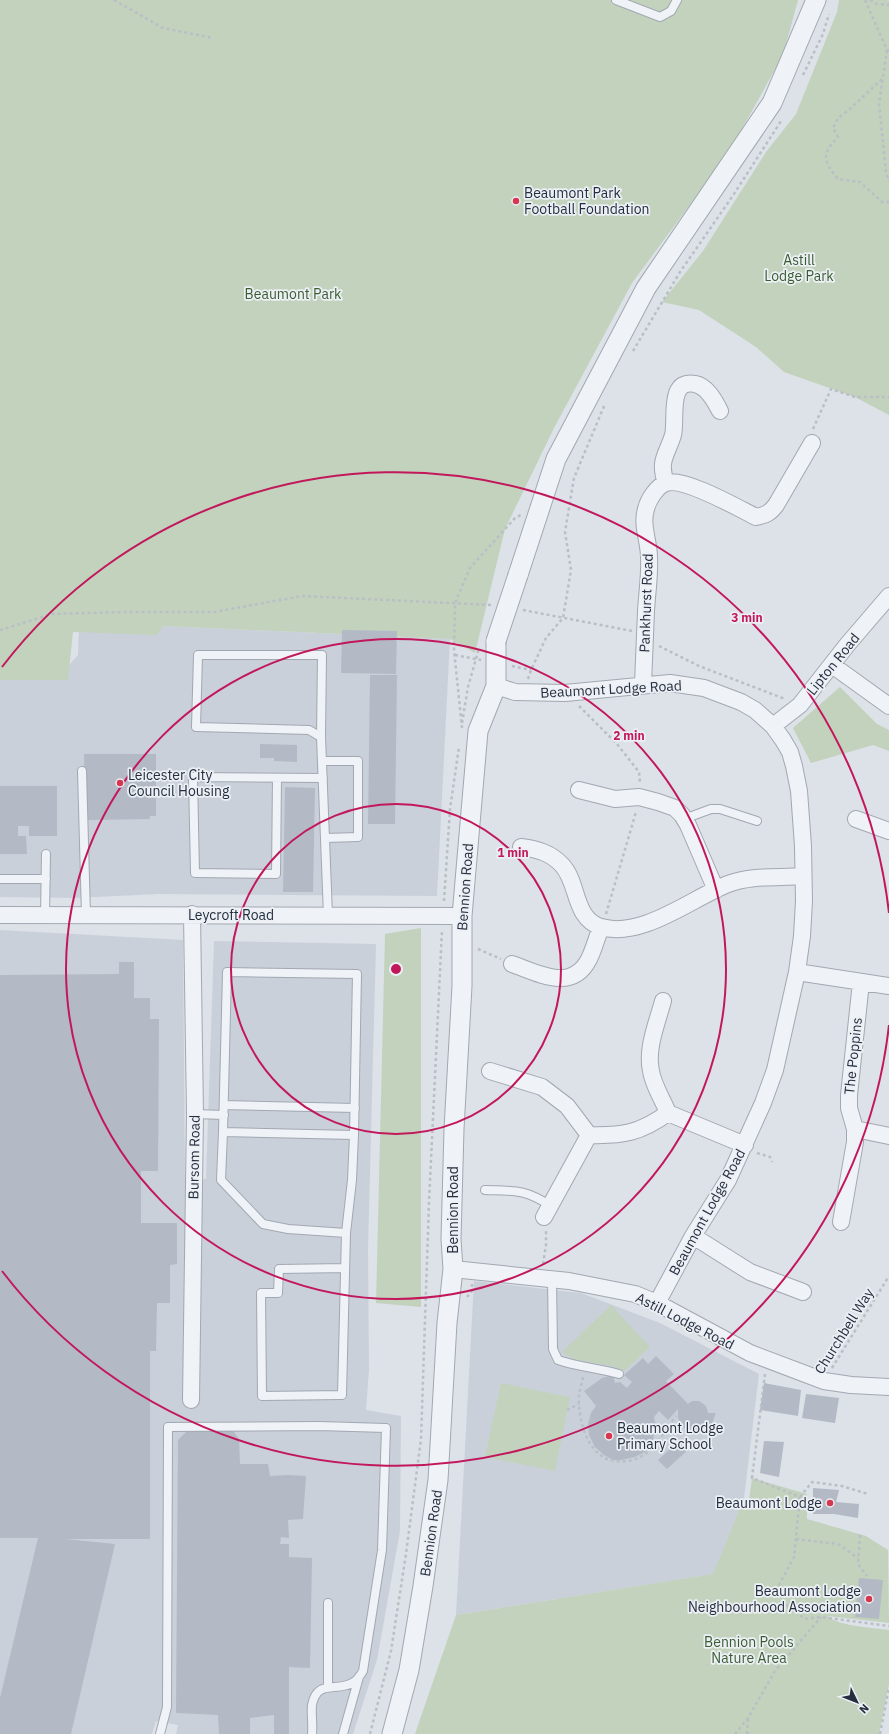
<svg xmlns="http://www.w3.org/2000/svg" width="889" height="1734" font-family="'IBM Plex Sans',sans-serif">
	<rect width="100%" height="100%" fill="#dde1e8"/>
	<path fill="#cad0da" d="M 79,625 L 163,626 L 450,639 L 437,896 L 159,894 L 75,898 L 0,897 L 0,680 L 56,680 L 78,655 Z
		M 0,930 L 183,940 L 185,1180 L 206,1179 L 214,941 L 376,944 L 368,1249 L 369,1369 L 366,1410 L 401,1416 L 400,1531 L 377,1660 L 353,1734 L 176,1734 L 178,1725 L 156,1721 L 152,1734 L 0,1734 Z
		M 474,1281 L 581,1293 L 660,1323 L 759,1374 L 744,1498 L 714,1574 L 456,1615 Z"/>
	<path fill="#c2d2bd" d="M 0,0 L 798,0 L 783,55 L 729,152 L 632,283 L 554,428 L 505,529 L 475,653 L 450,639 L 163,626 L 157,635 L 73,632 L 68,680 L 0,680 Z
		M 839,0 L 887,0 L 889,1 L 889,415 L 855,397 L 784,372 L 756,347 L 699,310 L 662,302 L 703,251 L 766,152 L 796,114 L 837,12 Z
		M 840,687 L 877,724 L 889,730 L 889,751 L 873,745 L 811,763 L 793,728 Z
		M 421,928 L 421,1307 L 376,1303 L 385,934 Z
		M 611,1305 L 650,1347 L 624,1371 L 616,1367 L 574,1359 L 562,1352 Z
		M 501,1383 L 570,1397 L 555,1471 L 485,1457 Z
		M 752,1478 L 807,1494 L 807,1519 L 866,1536 L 888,1550 L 889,1623 L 828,1616 C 836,1626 875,1628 889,1630 L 889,1684 L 879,1734 L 415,1734 L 456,1615 L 713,1574 L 744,1498 L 747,1503 L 749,1500 Z"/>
	<path fill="#b3bac5" d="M 342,630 L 397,631 L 396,674 L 341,673 Z
		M 370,675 L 397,675 L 395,824 L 368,824 Z
		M 260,744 L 297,745 L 297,762 L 274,761 L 274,758 L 260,758 Z
		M 84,754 L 156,754 L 156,816 L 150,816 L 150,819 L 88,820 L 87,812 L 85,812 Z
		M 0,786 L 57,786 L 57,836 L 29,836 L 29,826 L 18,826 L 18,836 L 26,836 L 27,854 L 0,854 Z
		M 285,787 L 315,788 L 313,892 L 283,892 Z
		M 119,962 L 134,962 L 134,998 L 150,998 L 150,1019 L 159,1019 L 158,1171 L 141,1171 L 141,1223 L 177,1223 L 177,1264 L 170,1265 L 170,1303 L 157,1303 L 156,1351 L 150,1351 L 150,1539 L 65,1539 L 115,1544 L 71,1734 L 0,1734 L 0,1698 L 38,1538 L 0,1538 L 0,975 L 119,974 Z
		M 656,1356 L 674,1374 L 666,1381 L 688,1404 L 692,1401 L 699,1401 L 706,1406 L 708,1413 L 716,1413 L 711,1426 L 697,1431 L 684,1428 L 678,1418 L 678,1409 L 668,1420 L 659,1411 L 654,1417 L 656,1427 L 653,1440 L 645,1452 L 635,1457 L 621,1460 L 613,1460 L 604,1455 L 595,1447 L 589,1435 L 588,1424 L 591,1413 L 596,1406 L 584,1391 L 602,1378 L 613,1375 L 615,1383 L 620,1382 L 627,1388 L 632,1382 L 624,1375 L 643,1358 L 648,1364 Z
		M 764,1383 L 801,1390 L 798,1416 L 760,1410 Z
		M 806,1394 L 839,1398 L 835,1423 L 802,1418 Z
		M 199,1427 L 226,1427 L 234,1432 L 239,1439 L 240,1464 L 268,1464 L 270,1476 L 288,1475 L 306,1476 L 303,1519 L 288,1520 L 289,1538 L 281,1537 L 280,1544 L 289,1544 L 289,1557 L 312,1558 L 310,1668 L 289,1667 L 289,1734 L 274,1734 L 274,1715 L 250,1718 L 250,1734 L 219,1734 L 218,1715 L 176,1713 L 178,1440 L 186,1432 Z
		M 681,1439 L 690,1448 L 667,1469 L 658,1460 Z
		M 764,1441 L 784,1442 L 779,1477 L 760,1473 Z
		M 813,1488 L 839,1490 L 836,1502 L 859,1504 L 858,1518 L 834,1514 L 813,1514 Z
		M 859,1578 L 883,1580 L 879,1619 L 855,1617 Z"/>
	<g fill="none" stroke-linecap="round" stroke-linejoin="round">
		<g stroke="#a2a8b2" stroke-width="10">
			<path id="service" d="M 616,0 L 660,17 L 671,11 L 677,0
				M 321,737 L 309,730 L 196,727 L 198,655 L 322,655 L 321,737 L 328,915
				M 322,761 L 358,761 L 358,837 L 325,838
				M 82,771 L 86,915
				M 277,778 L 276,874 L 195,873 L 193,777 L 323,778
				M 684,819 L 711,809 L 720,809 L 757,821
				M 0,879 L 46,879
				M 45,915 L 46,854
				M 227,972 L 357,974 L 354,1135 L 223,1132 Z
				M 224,1105 L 355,1108
				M 195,1114 L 224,1115
				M 223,1132 L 221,1180 L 263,1224 L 288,1229 L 346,1233 L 352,1180 L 354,1135
				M 485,1190 C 516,1191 524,1189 551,1206
				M 345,1268 L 279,1269 L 278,1293 L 261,1293 L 262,1396 L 342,1395 L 346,1233
				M 552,1280 L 553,1349 L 558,1360 C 578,1367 599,1368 619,1374
				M 328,1687 L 328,1603
				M 160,1734 L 167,1707 L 168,1427 L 319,1426 L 386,1428 L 382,1550 L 363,1671 C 360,1676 357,1681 352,1683 C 336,1692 317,1679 312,1705 C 311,1714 313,1725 312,1734
				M 343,1734 L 359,1677"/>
		</g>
		<g stroke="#a2a8b2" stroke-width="18">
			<path id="minor" d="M 666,483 C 658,460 667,455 673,435 C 677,421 667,378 695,384 C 707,386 715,401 720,411
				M 832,665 L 889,706
				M 643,684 C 644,660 645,636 646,611 C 647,593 650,575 649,557 C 649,541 641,525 646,509 C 648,500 657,486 666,483 C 684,477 738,508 756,517 C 766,515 770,513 776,505 L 812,443
				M 496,686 L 515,692 L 565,693 L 670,683 L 704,688 L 741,702 L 755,710 L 773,726 L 783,740 L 790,752 L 794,766 L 799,791 L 803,846 L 804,901 L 802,936 L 797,972 L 775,1070 L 763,1103 L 728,1180 L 693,1236 L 657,1303
				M 773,726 L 800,705 L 847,645 L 889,596
				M 579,790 L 615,799 L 639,797 L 658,802 L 675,808 L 682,815 L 688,825 L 716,890
				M 856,819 L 889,831
				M 521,847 C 537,849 551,853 562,865 C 579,883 573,918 601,927 C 642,939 692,898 728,884 C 751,875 779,878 803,876
				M 0,915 L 462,916
				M 512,964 C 538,973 572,993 589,959 C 594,949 597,937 601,927
				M 797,972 L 889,986
				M 663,1001 C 657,1023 646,1049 651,1071 C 653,1085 663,1100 668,1113
				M 490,1071 L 542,1087 L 567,1106 L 589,1135 C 623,1136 640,1133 668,1113 L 745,1145
				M 855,1129 L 889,1136
				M 544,1217 L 589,1135
				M 841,1222 L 855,1142 L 855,1129 L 849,1108 L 849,1095 L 861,982
				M 693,1236 L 750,1272 L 803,1292
				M 453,1269 L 569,1281 L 635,1294 L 657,1303 L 750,1353 L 824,1381 L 851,1385 L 889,1387
				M 191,1400 L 195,1114 L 192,914"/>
		</g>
		<g stroke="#a2a8b2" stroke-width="21">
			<path id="tertiary" d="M 518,575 L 556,459 L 646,288 L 772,103 L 816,0
				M 392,1734 L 409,1670 L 423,1586 L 438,1480 L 447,1323 L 453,1269 L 451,1239 L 454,1129 L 462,986 L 462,916 L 478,731 L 496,686 L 496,641"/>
		</g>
		<path stroke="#babfc6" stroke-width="2.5" stroke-dasharray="3 3" stroke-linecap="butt" d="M 114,0 L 163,28 L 213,38
			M 865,0 L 887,50 L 889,51
			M 870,0 L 877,4 L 889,5
			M 887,50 L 879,104 L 886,172 L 889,181
			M 803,75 L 823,34 L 829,14
			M 882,79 L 850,109 L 838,118 L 833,128 L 838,137 C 821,155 823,160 838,179 L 860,182 L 882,202 L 889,202
			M 633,351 L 680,272 L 732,197 L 781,121
			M 813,429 L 831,389 L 855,397 L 889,397
			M 523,610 L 632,631
			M 0,630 L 52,614 L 126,612 L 214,612 L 302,596 L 492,605
			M 659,646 L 699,666 L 785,699
			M 455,655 L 481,660
			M 512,666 L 531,670
			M 528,679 L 531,670 L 546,638 L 563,618 L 571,570 L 565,532 L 574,478 L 605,404
			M 579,706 L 617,744 L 639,772 L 640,783
			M 462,723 L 468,687 L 479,648
			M 462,728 L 454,650 L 455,603 L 470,568 L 515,518 L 521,515
			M 444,901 L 450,809 L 459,747
			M 606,914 L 636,812
			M 478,949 L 501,959
			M 757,1153 L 770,1157 L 772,1162
			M 543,1264 L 546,1245 L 546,1231
			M 467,1297 L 472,1291 L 472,1284
			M 832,1368 L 889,1276
			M 765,1374 L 752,1478 L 800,1497 L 794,1557 L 778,1587 L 787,1606 L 805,1619 L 821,1617 L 889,1626
			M 583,1377 C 582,1384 579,1391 579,1398 C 578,1422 589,1459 616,1461 C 624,1462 633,1461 640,1457 C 656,1449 665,1429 676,1416
			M 567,1410 L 579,1404
			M 800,1497 L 812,1482 L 842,1486 L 868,1494
			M 860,1535 L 858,1564 L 867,1576
			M 796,1539 L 838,1544 L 858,1558
			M 370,1734 L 391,1651 L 406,1554 L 421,1439 L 429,1202 L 442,930
			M 735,1734 L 748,1718 L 775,1671 L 821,1617
			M 747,1734 L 748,1719
			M 880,1734 L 889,1687"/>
		<use href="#service" stroke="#eff2f6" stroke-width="8"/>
		<use href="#minor" stroke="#eff2f6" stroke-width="16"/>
		<use href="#tertiary" stroke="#eff2f6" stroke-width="19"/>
		<g stroke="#a2a8b2" stroke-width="21" stroke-linecap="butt">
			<path id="tertiary-bridge" d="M 496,641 L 518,575"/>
		</g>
		<use href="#tertiary-bridge" stroke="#eff2f6" stroke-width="19"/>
	</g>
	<g fill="none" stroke="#c2185b" stroke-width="2">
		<circle cx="396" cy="969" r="165"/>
		<circle cx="396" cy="969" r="330"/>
		<path d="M889 1025A496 496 0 0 1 2 1271M2 667A496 496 0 0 1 889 913"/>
	</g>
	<g fill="#d7374e" stroke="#ecf0f5" stroke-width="1.5">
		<circle cx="516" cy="201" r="4"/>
		<circle cx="120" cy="783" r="4"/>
		<circle cx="609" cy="1436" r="4"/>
		<circle cx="830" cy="1503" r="4"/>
		<circle cx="869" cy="1599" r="4"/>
	</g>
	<g text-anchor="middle" stroke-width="3.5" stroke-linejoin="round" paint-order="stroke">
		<g font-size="14" fill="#252e3f" stroke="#ecf0f5" text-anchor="start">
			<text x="524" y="198">Beaumont Park<tspan x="524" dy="16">Football Foundation</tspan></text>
			<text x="128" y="780">Leicester City<tspan x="128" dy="16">Council Housing</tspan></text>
			<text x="617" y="1433">Beaumont Lodge<tspan x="617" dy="16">Primary School</tspan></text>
			<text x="822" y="1508" text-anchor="end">Beaumont Lodge</text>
			<text x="861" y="1596" text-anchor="end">Beaumont Lodge<tspan x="861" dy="16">Neighbourhood Association</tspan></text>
		</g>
		<g font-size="14" fill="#395c31" stroke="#ecf0f5">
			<text x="799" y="265">Astill<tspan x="799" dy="16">Lodge Park</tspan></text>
			<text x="293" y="299">Beaumont Park</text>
			<text x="749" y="1647">Bennion Pools<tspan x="749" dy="16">Nature Area</tspan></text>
		</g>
		<g font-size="14" fill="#252e3f" stroke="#ecf0f5">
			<text transform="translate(646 603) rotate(-88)" y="5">Pankhurst Road</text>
			<text transform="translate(833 664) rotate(-51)" y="5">Lipton Road</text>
			<text transform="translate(611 689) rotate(-3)" y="5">Beaumont Lodge Road</text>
			<text transform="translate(465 887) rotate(-86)" y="5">Bennion Road</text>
			<text x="231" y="920">Leycroft Road</text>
			<text transform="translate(853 1056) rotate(-84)" y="5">The Poppins</text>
			<text transform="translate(194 1157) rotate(-89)" y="5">Bursom Road</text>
			<text transform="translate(453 1210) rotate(-90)" y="5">Bennion Road</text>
			<text transform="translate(707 1212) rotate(-61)" y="5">Beaumont Lodge Road</text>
			<text transform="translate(685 1321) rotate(27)" y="5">Astill Lodge Road</text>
			<text transform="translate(844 1331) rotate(-58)" y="5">Churchbell Way</text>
			<text transform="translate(431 1533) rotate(-82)" y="5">Bennion Road</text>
		</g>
	</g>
	<circle cx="396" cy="969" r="6" fill="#c2185b" stroke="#ecf0f5" stroke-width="2"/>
	<g font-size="12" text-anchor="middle" font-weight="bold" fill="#c2185b" stroke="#ecf0f5" stroke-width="3.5" stroke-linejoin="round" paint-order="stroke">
		<text x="747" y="622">3 min</text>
		<text x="629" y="740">2 min</text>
		<text x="513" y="857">1 min</text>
	</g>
	<g transform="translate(857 1702) rotate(133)" stroke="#ecf0f5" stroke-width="3" paint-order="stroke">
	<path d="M0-3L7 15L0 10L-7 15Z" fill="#252e3f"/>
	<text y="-6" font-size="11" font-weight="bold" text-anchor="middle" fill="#252e3f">N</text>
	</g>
</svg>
